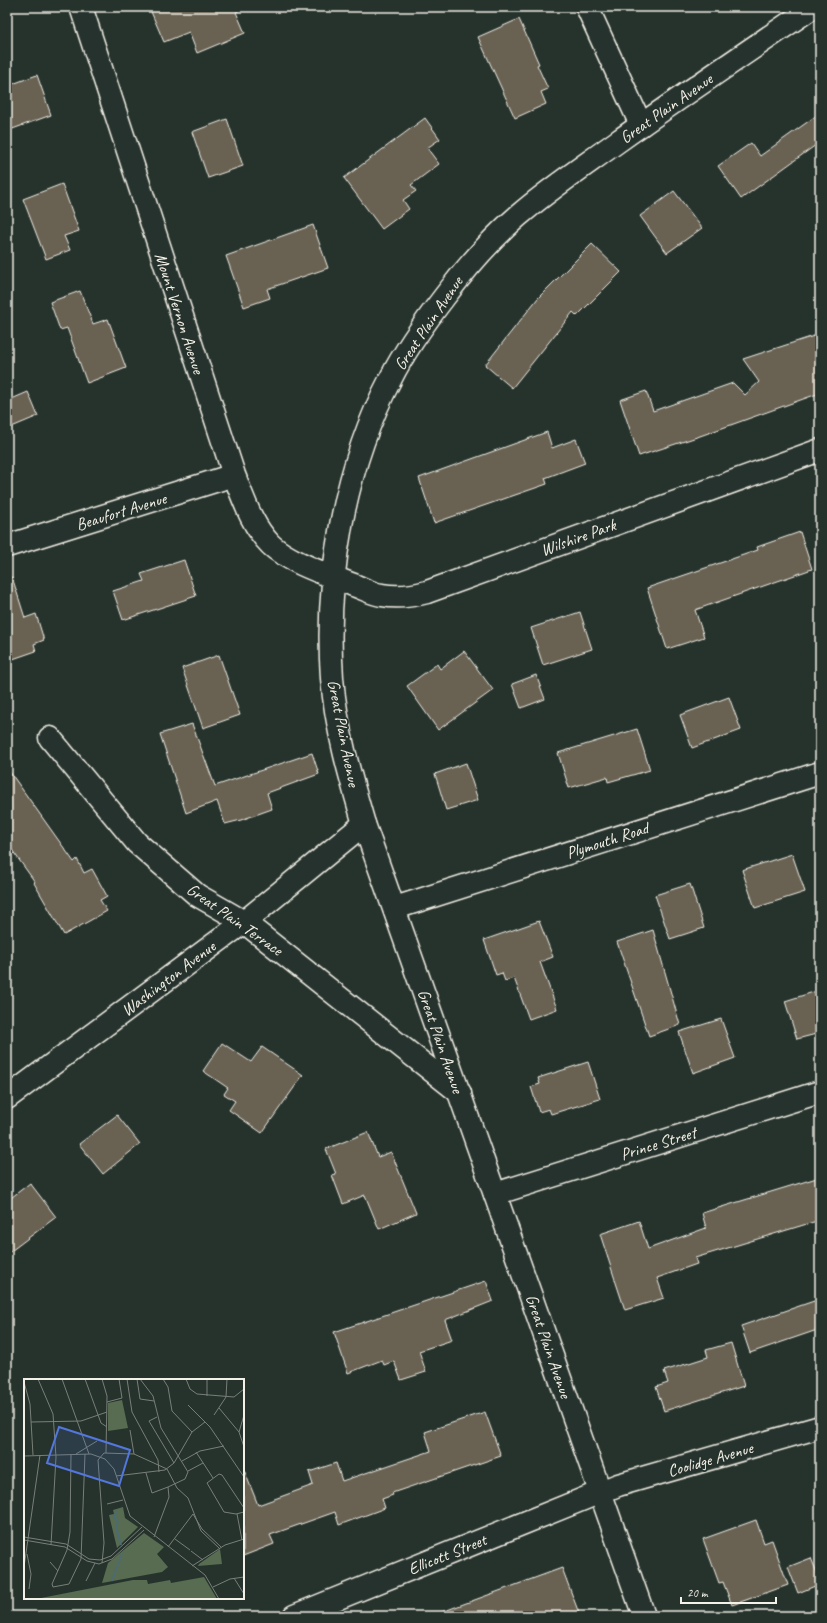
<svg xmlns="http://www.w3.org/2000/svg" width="827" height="1623" font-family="Caveat,sans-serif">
	<rect width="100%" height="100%" fill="#26332d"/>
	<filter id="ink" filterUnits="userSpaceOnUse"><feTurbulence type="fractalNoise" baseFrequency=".025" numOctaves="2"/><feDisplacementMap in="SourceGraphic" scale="8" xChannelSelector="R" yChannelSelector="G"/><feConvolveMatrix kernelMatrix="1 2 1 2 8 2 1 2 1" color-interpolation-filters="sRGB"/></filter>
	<g filter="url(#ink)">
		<path fill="#696252" stroke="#f4f1e8" d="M 149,7 L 247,7 L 236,12 L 245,33 L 197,53 L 189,32 L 164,42 Z
			M 519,19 L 539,64 L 537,65 L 548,89 L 541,92 L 546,104 L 515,118 L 478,37 Z
			M 37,75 L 51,115 L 7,131 L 7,86 Z
			M 820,113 L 820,142 L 741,199 L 718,166 L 751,143 L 760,156 Z
			M 425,118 L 440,139 L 427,148 L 439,164 L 411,185 L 416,191 L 403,200 L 409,209 L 382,229 L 344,178 Z
			M 227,119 L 243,166 L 208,178 L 192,132 Z
			M 62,184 L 79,231 L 64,236 L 70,250 L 46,259 L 23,199 Z
			M 674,191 L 702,228 L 667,253 L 640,216 Z
			M 313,225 L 328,268 L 267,289 L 270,298 L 244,307 L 226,256 Z
			M 592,244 L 621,272 L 577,316 L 573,312 L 512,388 L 485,365 L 538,298 Z
			M 80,291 L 93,324 L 108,319 L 126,368 L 87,383 L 67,328 L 60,330 L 50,302 Z
			M 820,334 L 820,393 L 700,436 L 639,456 L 620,400 L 646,391 L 653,411 L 733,383 L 745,395 L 759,382 L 743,359 Z
			M 28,392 L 38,416 L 7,429 L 7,401 Z
			M 547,432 L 552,448 L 576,439 L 585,463 L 545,478 L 547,484 L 434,523 L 419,478 Z
			M 800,532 L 812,569 L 695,610 L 704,637 L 667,649 L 647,588 L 758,550 L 757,547 Z
			M 184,560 L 196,596 L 123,620 L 113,591 L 144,581 L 141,574 Z
			M 12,577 L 25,618 L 36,614 L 44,640 L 34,644 L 36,651 L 7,661 L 7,578 Z
			M 580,612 L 592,649 L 543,665 L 531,628 Z
			M 464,651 L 493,690 L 438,730 L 407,686 L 437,664 L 440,669 Z
			M 219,655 L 240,715 L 203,728 L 182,668 Z
			M 536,675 L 545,699 L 521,708 L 512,684 Z
			M 729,697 L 741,730 L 692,748 L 680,715 Z
			M 192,724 L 215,786 L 312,753 L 319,774 L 267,793 L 272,809 L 241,820 L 225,824 L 217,801 L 186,813 L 160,734 Z
			M 637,729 L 650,770 L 608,782 L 607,777 L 569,788 L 558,753 Z
			M 466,763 L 478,800 L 446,810 L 435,774 Z
			M 7,768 L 74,862 L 77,859 L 84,873 L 92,869 L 107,896 L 100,900 L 107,911 L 64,935 L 34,883 L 35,882 L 7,843 Z
			M 792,854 L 805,892 L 755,908 L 742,870 Z
			M 690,884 L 704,928 L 670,939 L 655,895 Z
			M 539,921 L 553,957 L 540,962 L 557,1009 L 529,1019 L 514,978 L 505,981 L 502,973 L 496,975 L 484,940 Z
			M 653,930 L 680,1025 L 649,1036 L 617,942 Z
			M 820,990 L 820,1033 L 797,1039 L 785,1001 Z
			M 721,1019 L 735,1058 L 693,1073 L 679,1032 Z
			M 222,1043 L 251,1062 L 262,1047 L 303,1075 L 262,1133 L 229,1110 L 235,1101 L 224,1094 L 228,1088 L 203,1071 Z
			M 588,1062 L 600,1099 L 551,1114 L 549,1109 L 539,1112 L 531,1087 L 540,1084 L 538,1078 Z
			M 117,1115 L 140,1144 L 103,1174 L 79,1144 Z
			M 368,1132 L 378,1157 L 391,1152 L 416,1213 L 379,1229 L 365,1195 L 343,1204 L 332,1175 L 336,1174 L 326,1149 Z
			M 820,1177 L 820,1220 L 695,1258 L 697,1264 L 657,1278 L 664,1298 L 625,1310 L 600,1234 L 639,1221 L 648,1249 L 706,1228 L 702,1213 Z
			M 30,1183 L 56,1217 L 7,1254 L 7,1201 Z
			M 486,1281 L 493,1301 L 445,1320 L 452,1340 L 419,1351 L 426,1372 L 401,1380 L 394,1361 L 384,1365 L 382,1360 L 348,1373 L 334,1332 Z
			M 820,1299 L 820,1329 L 750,1353 L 741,1326 Z
			M 731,1343 L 744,1386 L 664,1411 L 656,1387 L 668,1383 L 664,1371 L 708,1357 L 706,1350 Z
			M 485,1412 L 501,1456 L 392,1493 L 393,1495 L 382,1499 L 385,1508 L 339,1525 L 335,1512 L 270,1535 L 274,1544 L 243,1556 L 243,1471 L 244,1470 L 258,1505 L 313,1485 L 309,1472 L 336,1463 L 342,1481 L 431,1451 L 425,1432 Z
			M 756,1520 L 764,1543 L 772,1540 L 788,1585 L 732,1605 L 723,1582 L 719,1583 L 703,1539 Z
			M 811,1558 L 820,1580 L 820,1584 L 798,1593 L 788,1567 Z
			M 562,1568 L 580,1616 L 440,1616 L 439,1613 Z"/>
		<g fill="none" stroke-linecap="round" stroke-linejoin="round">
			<g stroke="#f4f1e8" stroke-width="25">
				<path id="minor" d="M 81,7 L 234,475 C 244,500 252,526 271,545 C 290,563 332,576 356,586 C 364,589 373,594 382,595 C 398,598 412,596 427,592 L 820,450
					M 587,7 L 641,125
					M 7,546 L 234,475
					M 50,738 L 137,843 L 197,895 L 244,922 L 460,1093
					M 395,908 L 820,773
					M 7,1098 L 244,922 L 364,824
					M 495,1194 L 820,1092
					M 294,1616 L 618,1485 L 820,1427"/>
			</g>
			<g stroke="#f4f1e8" stroke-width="25">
				<path id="secondary" d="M 644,1616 L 364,824 C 350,776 336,728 332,678 C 325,578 344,467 391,378 C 406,348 425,322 445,296 C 467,267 490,240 518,216 C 549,189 584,166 617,142 C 682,96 747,52 813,7"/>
			</g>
			<use href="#minor" stroke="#26332d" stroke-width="22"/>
			<use href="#secondary" stroke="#26332d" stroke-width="22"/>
		</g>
	</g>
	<g text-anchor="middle" stroke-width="3.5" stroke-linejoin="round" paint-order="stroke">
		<g font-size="17" fill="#f4f1e8" stroke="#26332d">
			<text transform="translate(666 108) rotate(-35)" y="6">Great Plain Avenue</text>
			<text transform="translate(180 313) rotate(72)" y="6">Mount Vernon Avenue</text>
			<text transform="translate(428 323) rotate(-56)" y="6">Great Plain Avenue</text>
			<text transform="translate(121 511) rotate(-17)" y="6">Beaufort Avenue</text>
			<text transform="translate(578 537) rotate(-20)" y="6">Wilshire Park</text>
			<text transform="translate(344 733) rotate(79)" y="6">Great Plain Avenue</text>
			<text transform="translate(607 840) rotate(-18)" y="6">Plymouth Road</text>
			<text transform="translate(235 919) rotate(35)" y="6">Great Plain Terrace</text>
			<text transform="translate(168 978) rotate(-37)" y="6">Washington Avenue</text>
			<text transform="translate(441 1041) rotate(71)" y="6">Great Plain Avenue</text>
			<text transform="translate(658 1143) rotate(-17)" y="6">Prince Street</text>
			<text transform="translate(549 1346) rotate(71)" y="6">Great Plain Avenue</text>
			<text transform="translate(710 1459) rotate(-16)" y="6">Coolidge Avenue</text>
			<text transform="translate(447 1554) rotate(-22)" y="6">Ellicott Street</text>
		</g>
	</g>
	<g transform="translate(24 1379)">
		<rect width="220" height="220" fill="#26332d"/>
		<path d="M 98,21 L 104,49 L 84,52 L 84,24 ZM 99,128 L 101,139 L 114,148 L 93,169 L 85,136 L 90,135 L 89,131 ZM 120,154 L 140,168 L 133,175 L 144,188 L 138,193 L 78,204 L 84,184 ZM 196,170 L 198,185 L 174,187 L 175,185 ZM 180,198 L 193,220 L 12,220 L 109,201 L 123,201 L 124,205 L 146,201 L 147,204 Z" fill="#576c50"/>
		<path fill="none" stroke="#4c6b73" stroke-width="2" d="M 93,132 L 90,138 L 94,143 L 92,148 L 97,166M 88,202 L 98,175"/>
		<path fill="none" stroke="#787f78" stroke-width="1" d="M 14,0 L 29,35 L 32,78 L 27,166M 38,0 L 65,75M 61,0 L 77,44 L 83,48M 78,0 L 83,17 L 82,74M 103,0 L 108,33 L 134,81 L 135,93M 113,0 L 116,20 L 130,22M 116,0 L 129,17 L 137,49 L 164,93 L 161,100 L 144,108 L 145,118 L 130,158M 139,0 L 144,8 L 148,32 L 168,53M 162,0 L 166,10 L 173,15 L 210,18 L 220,10M 183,0 L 183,17M 0,3 L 6,25 L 9,76M 83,23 L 98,19 L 95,0M 164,26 L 186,48 L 220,98M 195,29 L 215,53M 190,36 L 202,18 L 203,0M 220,36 L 215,53 L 220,68M 133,38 L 125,42 L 150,84M 7,43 L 57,42 L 83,33M 106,51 L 110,75M 172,73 L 189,99M 47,75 L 46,153 L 43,171 L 28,205 L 29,208 L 45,205 L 57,180 L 61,75M 52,75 L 73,62M 0,77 L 67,75 L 81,80 L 90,90 L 106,137 L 181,196 L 195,220M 158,82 L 176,72 L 200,67M 164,92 L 179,84M 122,94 L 128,114 L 144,108M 92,97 L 141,91 L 150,84 L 168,53 L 181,43M 83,125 L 99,121M 220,129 L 198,96 L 195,95 L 183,104 L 200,133 L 212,135 L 220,133M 169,135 L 178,150 L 197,168M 213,135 L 218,161M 0,158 L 42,165 L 65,180 L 76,181 L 87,177 L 118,148M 151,160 L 166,171M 0,161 L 41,168 L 63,182 L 75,185 L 88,180 L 120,151M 144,168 L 169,135M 167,172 L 179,181M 3,175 L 7,195 L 5,210M 26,183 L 34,192M 78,184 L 80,164 L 74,81 L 80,74 L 110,75 L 143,90 L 153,109 L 164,119 L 177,152 L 195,169M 168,187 L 201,166 L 220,160M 0,188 L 16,76M 210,199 L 220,215M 62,202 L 71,184M 189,208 L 206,200 L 220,198"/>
		<path fill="#5377dc" fill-opacity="0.15" stroke="#5377dc" stroke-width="2" d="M 35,48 L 106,71 L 95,107 L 23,84 Z"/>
		<rect width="220" height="220" fill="none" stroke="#f4f1e8" stroke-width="2"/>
	</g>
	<rect width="827" height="1623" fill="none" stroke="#26332d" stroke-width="24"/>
	<rect x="12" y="12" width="803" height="1599" fill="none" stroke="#f4f1e8" stroke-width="1.5" filter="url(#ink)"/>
	<path d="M681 1597v6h95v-6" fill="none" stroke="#f4f1e8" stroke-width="2"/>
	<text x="687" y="1597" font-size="12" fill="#f4f1e8" stroke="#26332d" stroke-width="3" paint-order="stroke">20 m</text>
</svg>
